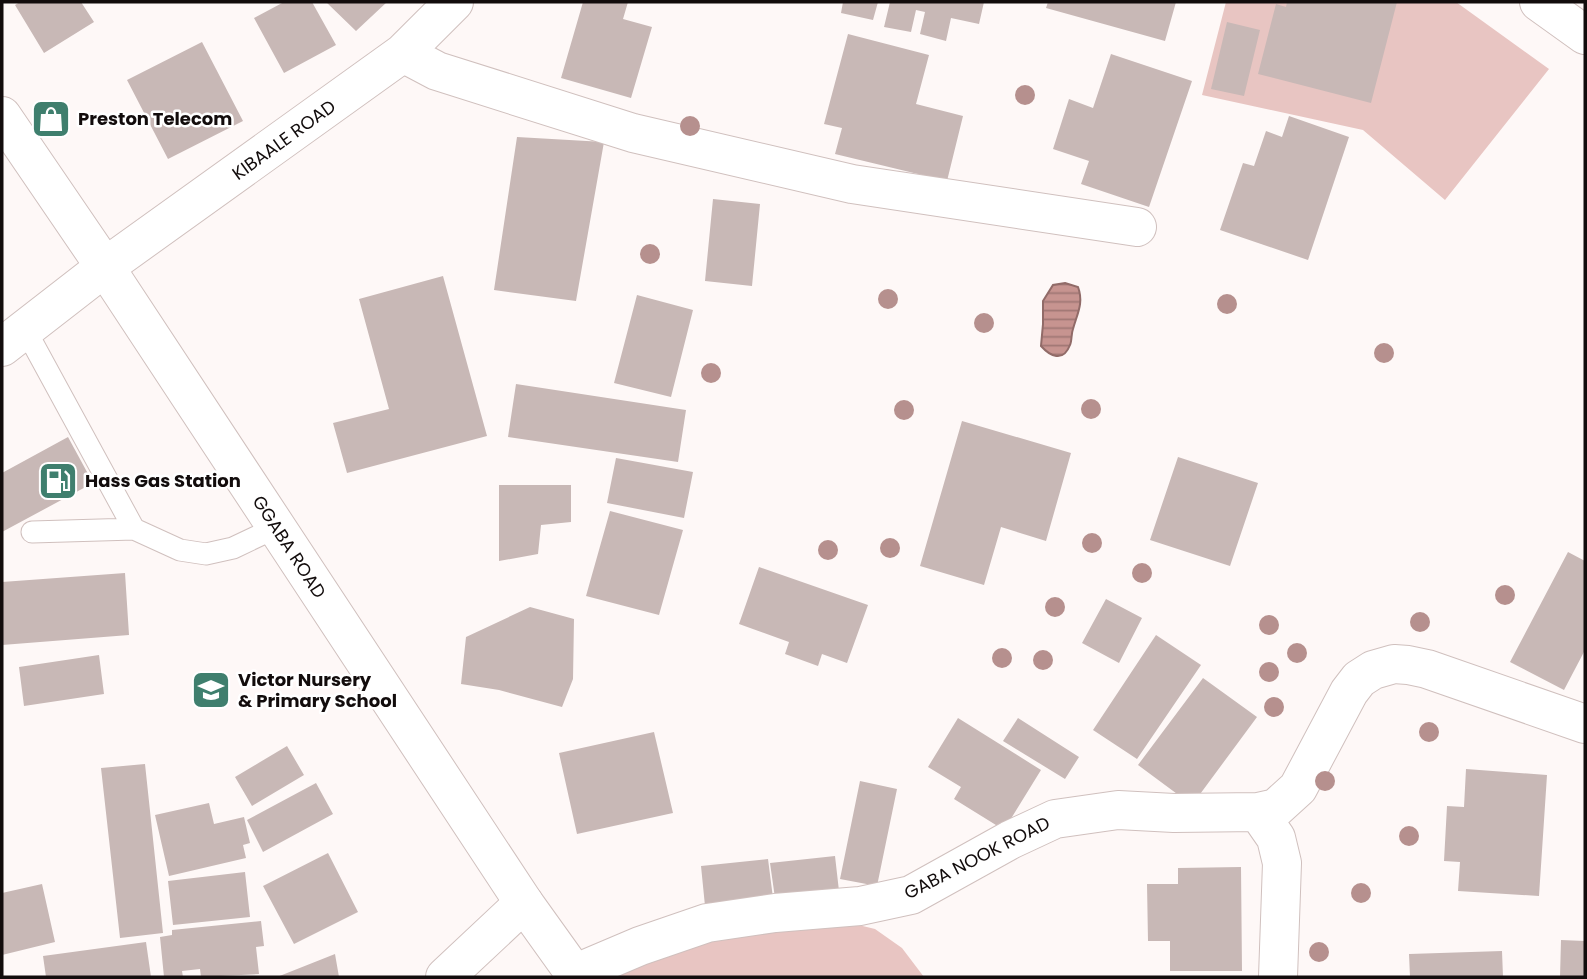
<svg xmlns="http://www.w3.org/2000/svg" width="1587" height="979" font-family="Poppins,sans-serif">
	<defs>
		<pattern id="water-rules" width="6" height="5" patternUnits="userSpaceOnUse" patternTransform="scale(1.75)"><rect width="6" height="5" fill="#c79490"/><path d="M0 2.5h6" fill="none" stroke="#a07774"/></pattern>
	</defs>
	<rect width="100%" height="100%" fill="#fef8f7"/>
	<path fill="#e8c5c2" d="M 1226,2 L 1456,2 L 1549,69 L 1445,200 L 1363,130 L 1202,95 Z
		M 834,919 L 875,929 L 902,948 L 924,977 L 609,977 L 691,945 Z"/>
	<path fill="url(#water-rules)" stroke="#916b68" stroke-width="2" d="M 1065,283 L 1078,287 C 1084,303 1077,314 1073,329 C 1071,334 1072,341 1070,345 C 1063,363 1050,356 1041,346 L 1043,324 L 1043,301 L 1053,285 Z"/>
	<path fill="#c8b8b6" d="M 20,2 L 81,2 L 94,22 L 44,53 L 15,5 Z
		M 284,2 L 312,2 L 336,45 L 284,73 L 254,18 Z
		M 326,2 L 387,2 L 356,31 Z
		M 583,2 L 628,2 L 623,19 L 652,27 L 631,98 L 561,78 Z
		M 843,2 L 878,2 L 873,20 L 841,13 Z
		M 890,2 L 984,2 L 979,24 L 951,18 L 946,41 L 920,34 L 925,12 L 916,10 L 911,32 L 884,27 Z
		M 1048,2 L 1176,2 L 1165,41 L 1046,8 Z
		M 1287,2 L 1397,2 L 1371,103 L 1258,74 L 1276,4 L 1286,7 Z
		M 1227,22 L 1260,30 L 1244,96 L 1211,89 Z
		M 848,34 L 929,55 L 916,104 L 963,116 L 947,181 L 835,154 L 842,128 L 824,124 Z
		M 202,42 L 243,121 L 168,159 L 127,80 Z
		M 1111,54 L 1192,81 L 1149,207 L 1081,184 L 1089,161 L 1053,149 L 1069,99 L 1093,108 Z
		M 1289,116 L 1349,137 L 1308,260 L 1220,230 L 1243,163 L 1254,166 L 1266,131 L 1282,137 Z
		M 517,137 L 604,142 L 576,301 L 494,290 Z
		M 713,199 L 760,204 L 752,286 L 705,281 Z
		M 443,276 L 487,436 L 347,473 L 333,423 L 389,409 L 359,299 Z
		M 637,295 L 693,310 L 671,397 L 614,383 Z
		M 516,384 L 686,410 L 678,462 L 508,437 Z
		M 962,421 L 1071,453 L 1046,541 L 1001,527 L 984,585 L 920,566 Z
		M 68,437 L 93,483 L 2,532 L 2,473 Z
		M 1178,457 L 1258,483 L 1230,566 L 1150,540 Z
		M 616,458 L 693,472 L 684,518 L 607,503 Z
		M 499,485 L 571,485 L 571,522 L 541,525 L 538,554 L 499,561 Z
		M 610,511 L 683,530 L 659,615 L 586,596 Z
		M 1568,552 L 1585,561 L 1585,650 L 1564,690 L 1510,662 Z
		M 759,567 L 868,605 L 847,663 L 822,654 L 818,666 L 785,654 L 789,642 L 739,624 Z
		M 125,573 L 129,635 L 2,645 L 2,582 Z
		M 1106,599 L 1142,618 L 1119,663 L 1082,643 Z
		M 530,607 L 574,619 L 573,679 L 562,707 L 499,690 L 461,684 L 466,637 Z
		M 1156,635 L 1201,665 L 1137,759 L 1093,730 Z
		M 99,655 L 104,694 L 24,706 L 19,667 Z
		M 1203,678 L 1257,717 L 1192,805 L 1138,765 Z
		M 958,718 L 1041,770 L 1004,830 L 954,799 L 961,787 L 928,767 Z
		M 1018,718 L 1079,757 L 1065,779 L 1003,741 Z
		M 654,732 L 673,813 L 577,834 L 559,753 Z
		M 287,746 L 304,775 L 252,806 L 235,777 Z
		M 145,764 L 163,933 L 120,938 L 101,768 Z
		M 1466,769 L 1547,775 L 1539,896 L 1458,891 L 1460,862 L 1444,861 L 1447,806 L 1464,807 Z
		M 860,781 L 897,789 L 877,886 L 840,879 Z
		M 316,783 L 333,814 L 263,852 L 247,820 Z
		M 209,803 L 214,824 L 244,817 L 250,843 L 243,845 L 246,858 L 169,876 L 155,815 Z
		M 328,853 L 358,912 L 294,944 L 263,886 Z
		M 835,856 L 839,891 L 775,898 L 770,863 Z
		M 768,859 L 773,898 L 705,906 L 701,866 Z
		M 1241,867 L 1242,971 L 1170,971 L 1170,941 L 1148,941 L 1147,884 L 1178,884 L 1178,868 Z
		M 245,872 L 250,917 L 173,925 L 168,881 Z
		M 42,884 L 55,942 L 2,955 L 2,893 Z
		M 261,921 L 264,946 L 256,947 L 259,974 L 201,977 L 200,969 L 182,971 L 183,977 L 164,977 L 160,937 L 172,935 L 172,930 Z
		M 1561,940 L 1585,941 L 1585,977 L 1560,977 Z
		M 146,942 L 151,977 L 46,977 L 43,956 Z
		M 1502,951 L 1503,977 L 1410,977 L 1409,954 Z
		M 335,954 L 339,977 L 277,977 Z"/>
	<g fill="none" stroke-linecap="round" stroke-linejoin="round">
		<g stroke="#d0c0be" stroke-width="23">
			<path id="service" d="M 25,329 L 134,529 L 180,550 L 206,554 L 233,548 L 277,527
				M 32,532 L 134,529"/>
		</g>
		<g stroke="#d0c0be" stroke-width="40">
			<path id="minor" d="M 1539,2 L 1585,35
				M 403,53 L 437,71 L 633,133 L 852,184 L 1137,227
				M 2,347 L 105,267 L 403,53 L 454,2
				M 1258,812 L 1276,838 L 1282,863 L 1278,977
				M 574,974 L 640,946 L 707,923 L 775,913 L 860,906 L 911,895 L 1010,840 L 1055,819 L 1118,810 L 1174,813 L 1258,812 L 1276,808 L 1298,788 L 1349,692 L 1359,679 L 1373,670 L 1394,664 L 1408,665 L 1427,669 L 1585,724
				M 445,977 L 524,903"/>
		</g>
		<g stroke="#d0c0be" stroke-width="40">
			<path id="secondary" d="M 2,116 L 105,267 L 524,903 L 577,977"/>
		</g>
		<use href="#service" stroke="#fff" stroke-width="21"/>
		<use href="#minor" stroke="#fff" stroke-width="38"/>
		<use href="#secondary" stroke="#fff" stroke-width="38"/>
	</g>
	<g fill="#b6908e">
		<circle cx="1025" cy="95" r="10"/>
		<circle cx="690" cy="126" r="10"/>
		<circle cx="650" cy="254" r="10"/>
		<circle cx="888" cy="299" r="10"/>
		<circle cx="1227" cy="304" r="10"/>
		<circle cx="984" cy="323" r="10"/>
		<circle cx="1384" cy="353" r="10"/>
		<circle cx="711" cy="373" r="10"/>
		<circle cx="1091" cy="409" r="10"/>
		<circle cx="904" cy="410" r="10"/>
		<circle cx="1092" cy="543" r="10"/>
		<circle cx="890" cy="548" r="10"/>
		<circle cx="828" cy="550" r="10"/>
		<circle cx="1142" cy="573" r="10"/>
		<circle cx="1505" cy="595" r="10"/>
		<circle cx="1055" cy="607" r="10"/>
		<circle cx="1420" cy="622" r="10"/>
		<circle cx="1269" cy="625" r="10"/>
		<circle cx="1297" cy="653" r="10"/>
		<circle cx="1002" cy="658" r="10"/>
		<circle cx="1043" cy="660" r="10"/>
		<circle cx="1269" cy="672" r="10"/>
		<circle cx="1274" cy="707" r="10"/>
		<circle cx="1429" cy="732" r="10"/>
		<circle cx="1325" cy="781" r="10"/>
		<circle cx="1409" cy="836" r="10"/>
		<circle cx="1361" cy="893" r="10"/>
		<circle cx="1319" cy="952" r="10"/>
	</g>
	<defs>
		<g id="shop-square" transform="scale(2.0125)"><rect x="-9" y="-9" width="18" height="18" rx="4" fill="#3f7f6e" stroke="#fff"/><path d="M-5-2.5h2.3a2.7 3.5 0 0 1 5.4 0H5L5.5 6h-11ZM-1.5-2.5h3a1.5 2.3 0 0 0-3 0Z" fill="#fff"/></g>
		<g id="fuel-square" transform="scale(2.0125)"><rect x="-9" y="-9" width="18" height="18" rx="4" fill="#3f7f6e" stroke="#fff"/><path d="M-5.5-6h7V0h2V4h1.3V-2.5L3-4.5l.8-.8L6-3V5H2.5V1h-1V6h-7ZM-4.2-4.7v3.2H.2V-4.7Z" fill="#fff"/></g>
		<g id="school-square" transform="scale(2.0125)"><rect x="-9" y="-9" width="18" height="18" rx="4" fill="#3f7f6e" stroke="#fff"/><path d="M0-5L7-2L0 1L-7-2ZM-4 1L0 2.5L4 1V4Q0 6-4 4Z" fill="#fff"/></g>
	</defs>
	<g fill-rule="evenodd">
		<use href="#shop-square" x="51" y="119"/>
		<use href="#fuel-square" x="58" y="481"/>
		<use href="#school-square" x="211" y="690"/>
	</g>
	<g text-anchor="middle" stroke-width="5" stroke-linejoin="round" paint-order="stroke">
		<g font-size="18" font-weight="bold" fill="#120c0c" stroke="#fff" text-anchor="start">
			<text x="78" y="125">Preston Telecom</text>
			<text x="85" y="487">Hass Gas Station</text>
			<text x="238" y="686">Victor Nursery<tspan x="238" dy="21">&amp; Primary School</tspan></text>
		</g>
		<g font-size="18" fill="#120c0c" stroke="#fff">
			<text transform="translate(284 140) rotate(-36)" y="6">KIBAALE ROAD</text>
			<text transform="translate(289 547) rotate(57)" y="6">GGABA ROAD</text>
			<text transform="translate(977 858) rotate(-27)" y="6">GABA NOOK ROAD</text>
		</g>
	</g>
	<rect width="1587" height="979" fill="none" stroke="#120c0c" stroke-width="7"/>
</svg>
